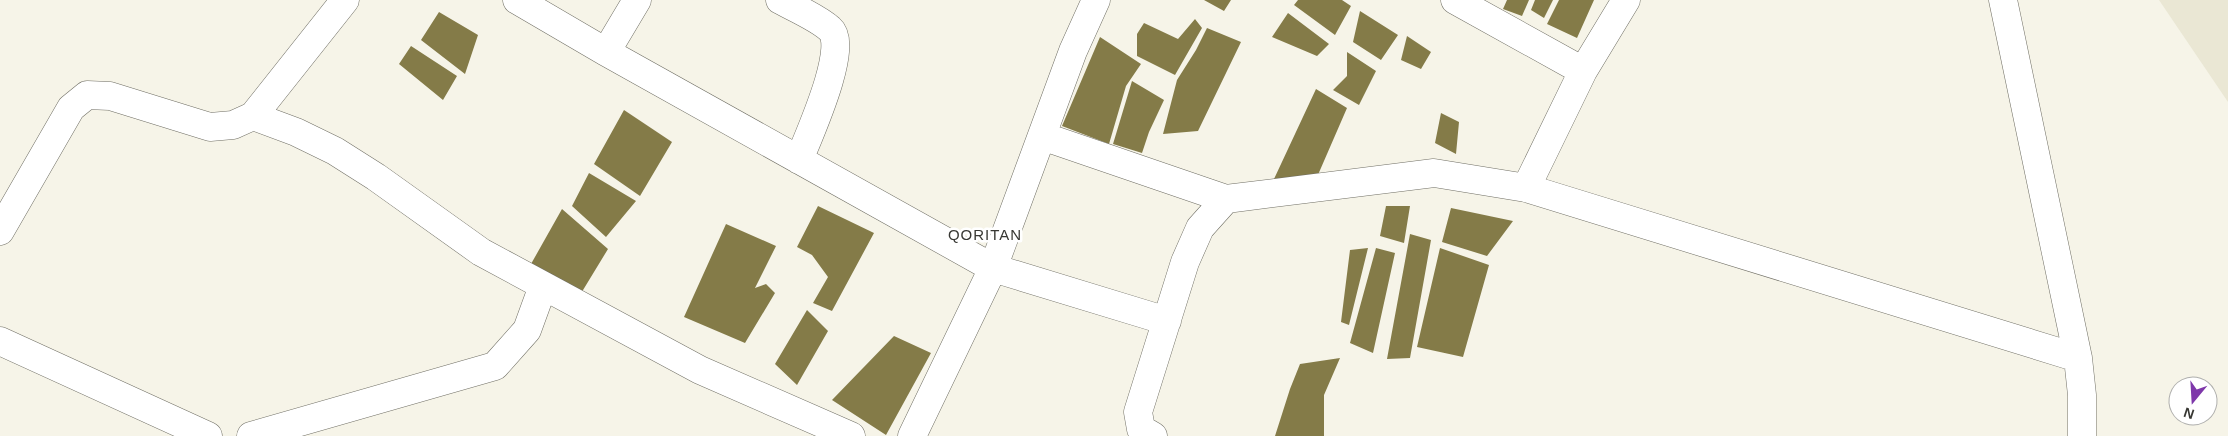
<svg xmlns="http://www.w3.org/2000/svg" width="2228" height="436" font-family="Arial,sans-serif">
	<rect width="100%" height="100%" fill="#f6f4e8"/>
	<path fill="#eae7d4" d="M 2159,0 L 2228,0 L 2228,102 Z"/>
	<path fill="#847b48" d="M 1204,0 L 1231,0 L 1224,11 Z
		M 1298,0 L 1342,0 L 1351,6 L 1335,35 L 1294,5 Z
		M 1507,0 L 1529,0 L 1522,16 L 1503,9 Z
		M 1535,0 L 1553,0 L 1544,18 L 1531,10 Z
		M 1559,0 L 1594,0 L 1577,38 L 1547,24 Z
		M 1360,11 L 1398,35 L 1381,60 L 1353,42 Z
		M 439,12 L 478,35 L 465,74 L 421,40 Z
		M 1288,13 L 1329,44 L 1317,56 L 1272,37 Z
		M 1195,19 L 1202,28 L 1175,75 L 1137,56 L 1137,34 L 1144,23 L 1178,39 Z
		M 1207,28 L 1241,42 L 1198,131 L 1163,134 L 1177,80 L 1196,50 Z
		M 1407,36 L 1431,52 L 1421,69 L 1401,60 Z
		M 1100,37 L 1141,64 L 1126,86 L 1109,144 L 1062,126 Z
		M 411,46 L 457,76 L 443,100 L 399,64 Z
		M 1347,52 L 1376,71 L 1359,105 L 1333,90 L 1347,76 Z
		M 1132,81 L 1164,100 L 1149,132 L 1142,153 L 1113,144 Z
		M 1316,89 L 1347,108 L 1314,184 L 1274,179 Z
		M 624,110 L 672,142 L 640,196 L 594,164 Z
		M 1441,113 L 1459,122 L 1456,154 L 1435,143 Z
		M 589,173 L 636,201 L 606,237 L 572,206 Z
		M 818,206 L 874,233 L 832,311 L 813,303 L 828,277 L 812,255 L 797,247 Z
		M 1386,206 L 1410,206 L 1404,243 L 1380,236 Z
		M 1451,208 L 1513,221 L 1487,256 L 1442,242 Z
		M 562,209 L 608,249 L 580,295 L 531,264 Z
		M 726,224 L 776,246 L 755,288 L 766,284 L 775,293 L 745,343 L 684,317 Z
		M 1410,234 L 1431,240 L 1410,358 L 1387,359 Z
		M 1368,248 L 1349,325 L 1341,322 L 1350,250 Z
		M 1376,248 L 1395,253 L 1373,353 L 1350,343 Z
		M 1440,248 L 1489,265 L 1463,357 L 1417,347 Z
		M 807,310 L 828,331 L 797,385 L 775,364 Z
		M 894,336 L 931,353 L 886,435 L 832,400 Z
		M 1340,358 L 1324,395 L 1324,436 L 1275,436 L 1290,389 L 1300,364 Z"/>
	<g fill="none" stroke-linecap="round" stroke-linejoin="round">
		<g stroke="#706f65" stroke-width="29">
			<path id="minor" d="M 517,0 L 606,52 L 993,268 L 1167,321
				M 780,0 C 795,8 818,18 830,29 C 850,46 808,137 799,160
				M 1455,0 L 1583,71
				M 2003,0 L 2078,358 L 2082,395 L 2082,436
				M 606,52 L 637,0
				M 253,116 L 345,0
				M 1042,136 L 1226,199 L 1434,173 L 1526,188 L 2078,358
				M 1526,188 L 1583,71 L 1626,0
				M 0,231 L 71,108 L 87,95 L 110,96 L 210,127 L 233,125 L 253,116 L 296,132 L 335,151 L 376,177 L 481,252 L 700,370 L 851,436
				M 0,341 L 208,436
				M 251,436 L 495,366 L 527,330 L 543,286
				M 912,436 L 993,268 L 1073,51 L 1096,0
				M 1153,436 L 1141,429 L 1138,412 L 1185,262 L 1200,228 L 1226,199"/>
		</g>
		<use href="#minor" stroke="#fff" stroke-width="28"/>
	</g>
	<g text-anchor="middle" stroke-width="5" stroke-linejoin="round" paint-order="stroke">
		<g font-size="15" letter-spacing="1" fill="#383833" stroke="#fff">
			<text x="985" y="240">QORITAN</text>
		</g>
	</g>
	<g transform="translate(2193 401) rotate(198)"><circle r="24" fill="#ffffff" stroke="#afafad"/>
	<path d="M0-4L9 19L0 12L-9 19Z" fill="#7e37aa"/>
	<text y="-8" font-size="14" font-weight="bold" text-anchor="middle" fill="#383833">N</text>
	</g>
</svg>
